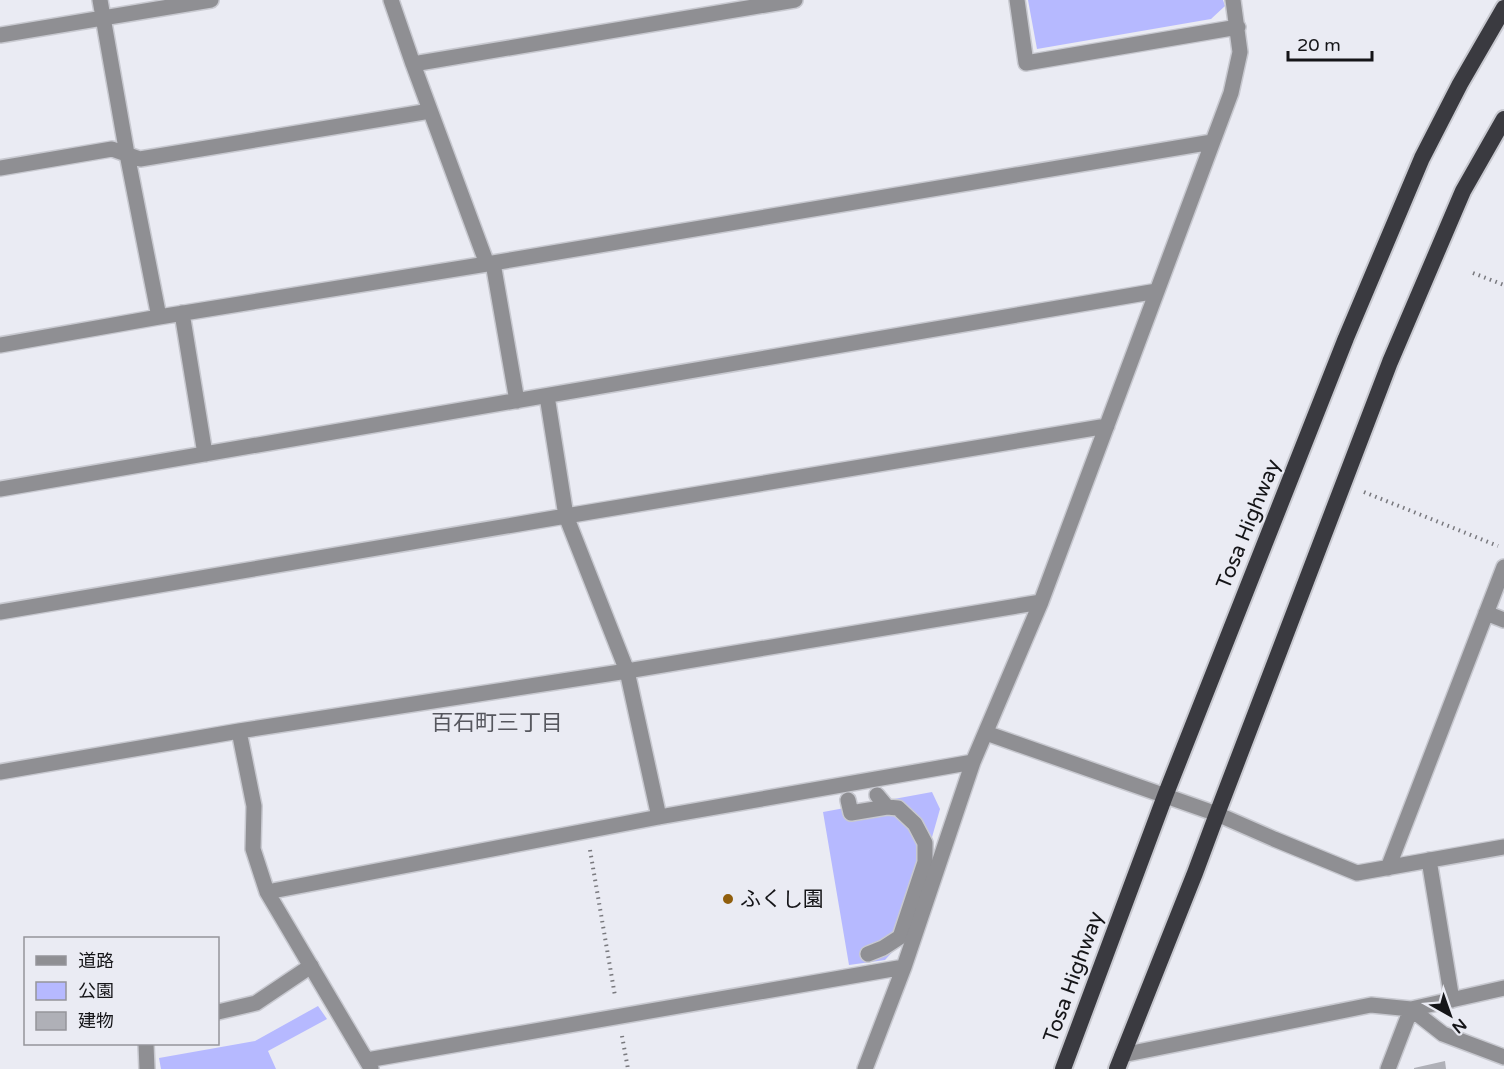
<svg xmlns="http://www.w3.org/2000/svg" width="1504" height="1069" font-family="'Varela Round','Noto Sans JP',sans-serif">
	<rect width="100%" height="100%" fill="#eaebf3"/>
	<path fill="#b6b9ff" d="M 1028,0 L 1223,0 L 1225,6 L 1211,19 L 1037,49 Z
		M 932,792 L 940,809 L 925,862 L 897,947 L 885,960 L 849,965 L 823,812 Z
		M 318,1006 L 327,1019 L 268,1051 L 276,1069 L 161,1069 L 159,1058 L 255,1041 Z"/>
	<path fill="#afb0b7" d="M 1445,1061 L 1446,1069 L 1414,1069 L 1414,1068 Z"/>
	<g fill="none" stroke-linecap="round" stroke-linejoin="round">
		<g stroke="#c8c9d0" stroke-width="18">
			<path id="service" d="M 218,1012 L 256,1003 L 311,966
				M 146,1044 L 147,1069"/>
		</g>
		<g stroke="#c8c9d0" stroke-width="18">
			<path id="pedestrian" d="M 848,800 L 851,813 L 887,807
				M 868,954 L 883,948 L 900,937 L 925,862 L 925,843 L 915,824 L 898,808 L 887,807 L 877,795"/>
		</g>
		<g stroke="#c8c9d0" stroke-width="18">
			<path id="minor" d="M 100,0 L 127,154 L 159,317
				M 391,0 L 413,64 L 487,264
				M 1017,0 L 1026,63 L 1238,27
				M 0,35 L 211,0
				M 413,64 L 795,0
				M 0,168 L 112,149 L 140,159 L 430,111
				M 493,263 L 517,401
				M 182,313 L 205,454
				M 0,345 L 159,317 L 493,263 L 1212,142
				M 547,396 L 566,516 L 627,671 L 659,817
				M 0,489 L 1157,291
				M 0,612 L 566,516 L 1107,426
				M 1486,613 L 1504,620
				M 239,731 L 254,806 L 253,849 L 267,892 L 371,1068
				M 986,733 L 1217,814 L 1274,839 L 1357,873 L 1504,847
				M 0,772 L 239,731 L 627,671 L 1041,602
				M 1429,860 L 1452,1000
				M 1388,868 L 1504,567
				M 267,892 L 659,817 L 973,762
				M 1411,1009 L 1443,1034 L 1504,1057
				M 1122,1055 L 1371,1005 L 1411,1009 L 1504,988
				M 367,1060 L 904,967
				M 865,1069 L 904,967 L 973,762 L 1041,602 L 1231,93 L 1240,52 L 1233,0
				M 1388,1069 L 1411,1009"/>
		</g>
		<g stroke="#c8c9d0" stroke-width="20">
			<path id="trunk" d="M 1063,1069 L 1165,796 L 1346,338 L 1422,158 L 1460,84 L 1504,8
				M 1117,1069 L 1195,873 L 1217,814 L 1390,362 L 1463,191 L 1504,119"/>
		</g>
		<path stroke="#79797e" stroke-width="4" stroke-dasharray="1.5 4.5" stroke-linecap="butt" d="M 1473,273 L 1504,285
			M 1364,492 L 1498,546
			M 590,850 L 615,996
			M 622,1036 L 628,1069"/>
		<use href="#service" stroke="#8f8f93" stroke-width="15"/>
		<use href="#pedestrian" stroke="#8f8f93" stroke-width="15"/>
		<use href="#minor" stroke="#8f8f93" stroke-width="15"/>
		<use href="#trunk" stroke="#3a3a40" stroke-width="16"/>
	</g>
	<circle fill="#905e0c" stroke="#eaebf3" stroke-width="2" cx="728" cy="899" r="6"/>
	<g text-anchor="middle" stroke-width="4.5" stroke-linejoin="round" paint-order="stroke">
		<g font-size="21" fill="#151518" stroke="#eaebf3">
			<text transform="translate(1248 524) rotate(-68)" y="7">Tosa Highway</text>
			<text transform="translate(1073 977) rotate(-70)" y="7">Tosa Highway</text>
		</g>
		<g font-size="21" fill="#151518" stroke="#eaebf3" text-anchor="start">
			<text x="740" y="906">ふくし園</text>
		</g>
		<g font-size="22" fill="#56575e" stroke="#eaebf3">
			<text x="497" y="730">百石町三丁目</text>
		</g>
	</g>
	<rect x="24" y="937" width="195" height="108" fill="#eaebf3" stroke="#95959b" stroke-width="1.5"/>
	<rect x="36" y="956" width="30" height="9" fill="#8f8f93" stroke="#95959b" stroke-width="1.5"/>
	<text x="78" y="967" font-size="18" fill="#151518">道路</text>
	<rect x="36" y="982" width="30" height="18" fill="#b6b9ff" stroke="#95959b" stroke-width="1.5"/>
	<text x="78" y="997" font-size="18" fill="#151518">公園</text>
	<rect x="36" y="1012" width="30" height="18" fill="#afb0b7" stroke="#95959b" stroke-width="1.5"/>
	<text x="78" y="1027" font-size="18" fill="#151518">建物</text>
	<g transform="translate(1450 1015) rotate(140)" stroke="#eaebf3" stroke-width="4.5" paint-order="stroke">
	<path d="M0-4.5L10 22L0 15L-10 22Z" fill="#151518"/>
	<text y="-9" font-size="16" font-weight="bold" text-anchor="middle" fill="#151518">N</text>
	</g>
	<path d="M1288 51v9h84v-9" fill="none" stroke="#151518" stroke-width="3"/>
	<text x="1297" y="51" font-size="18" fill="#151518" stroke="#eaebf3" stroke-width="4.5" paint-order="stroke">20 m</text>
</svg>
